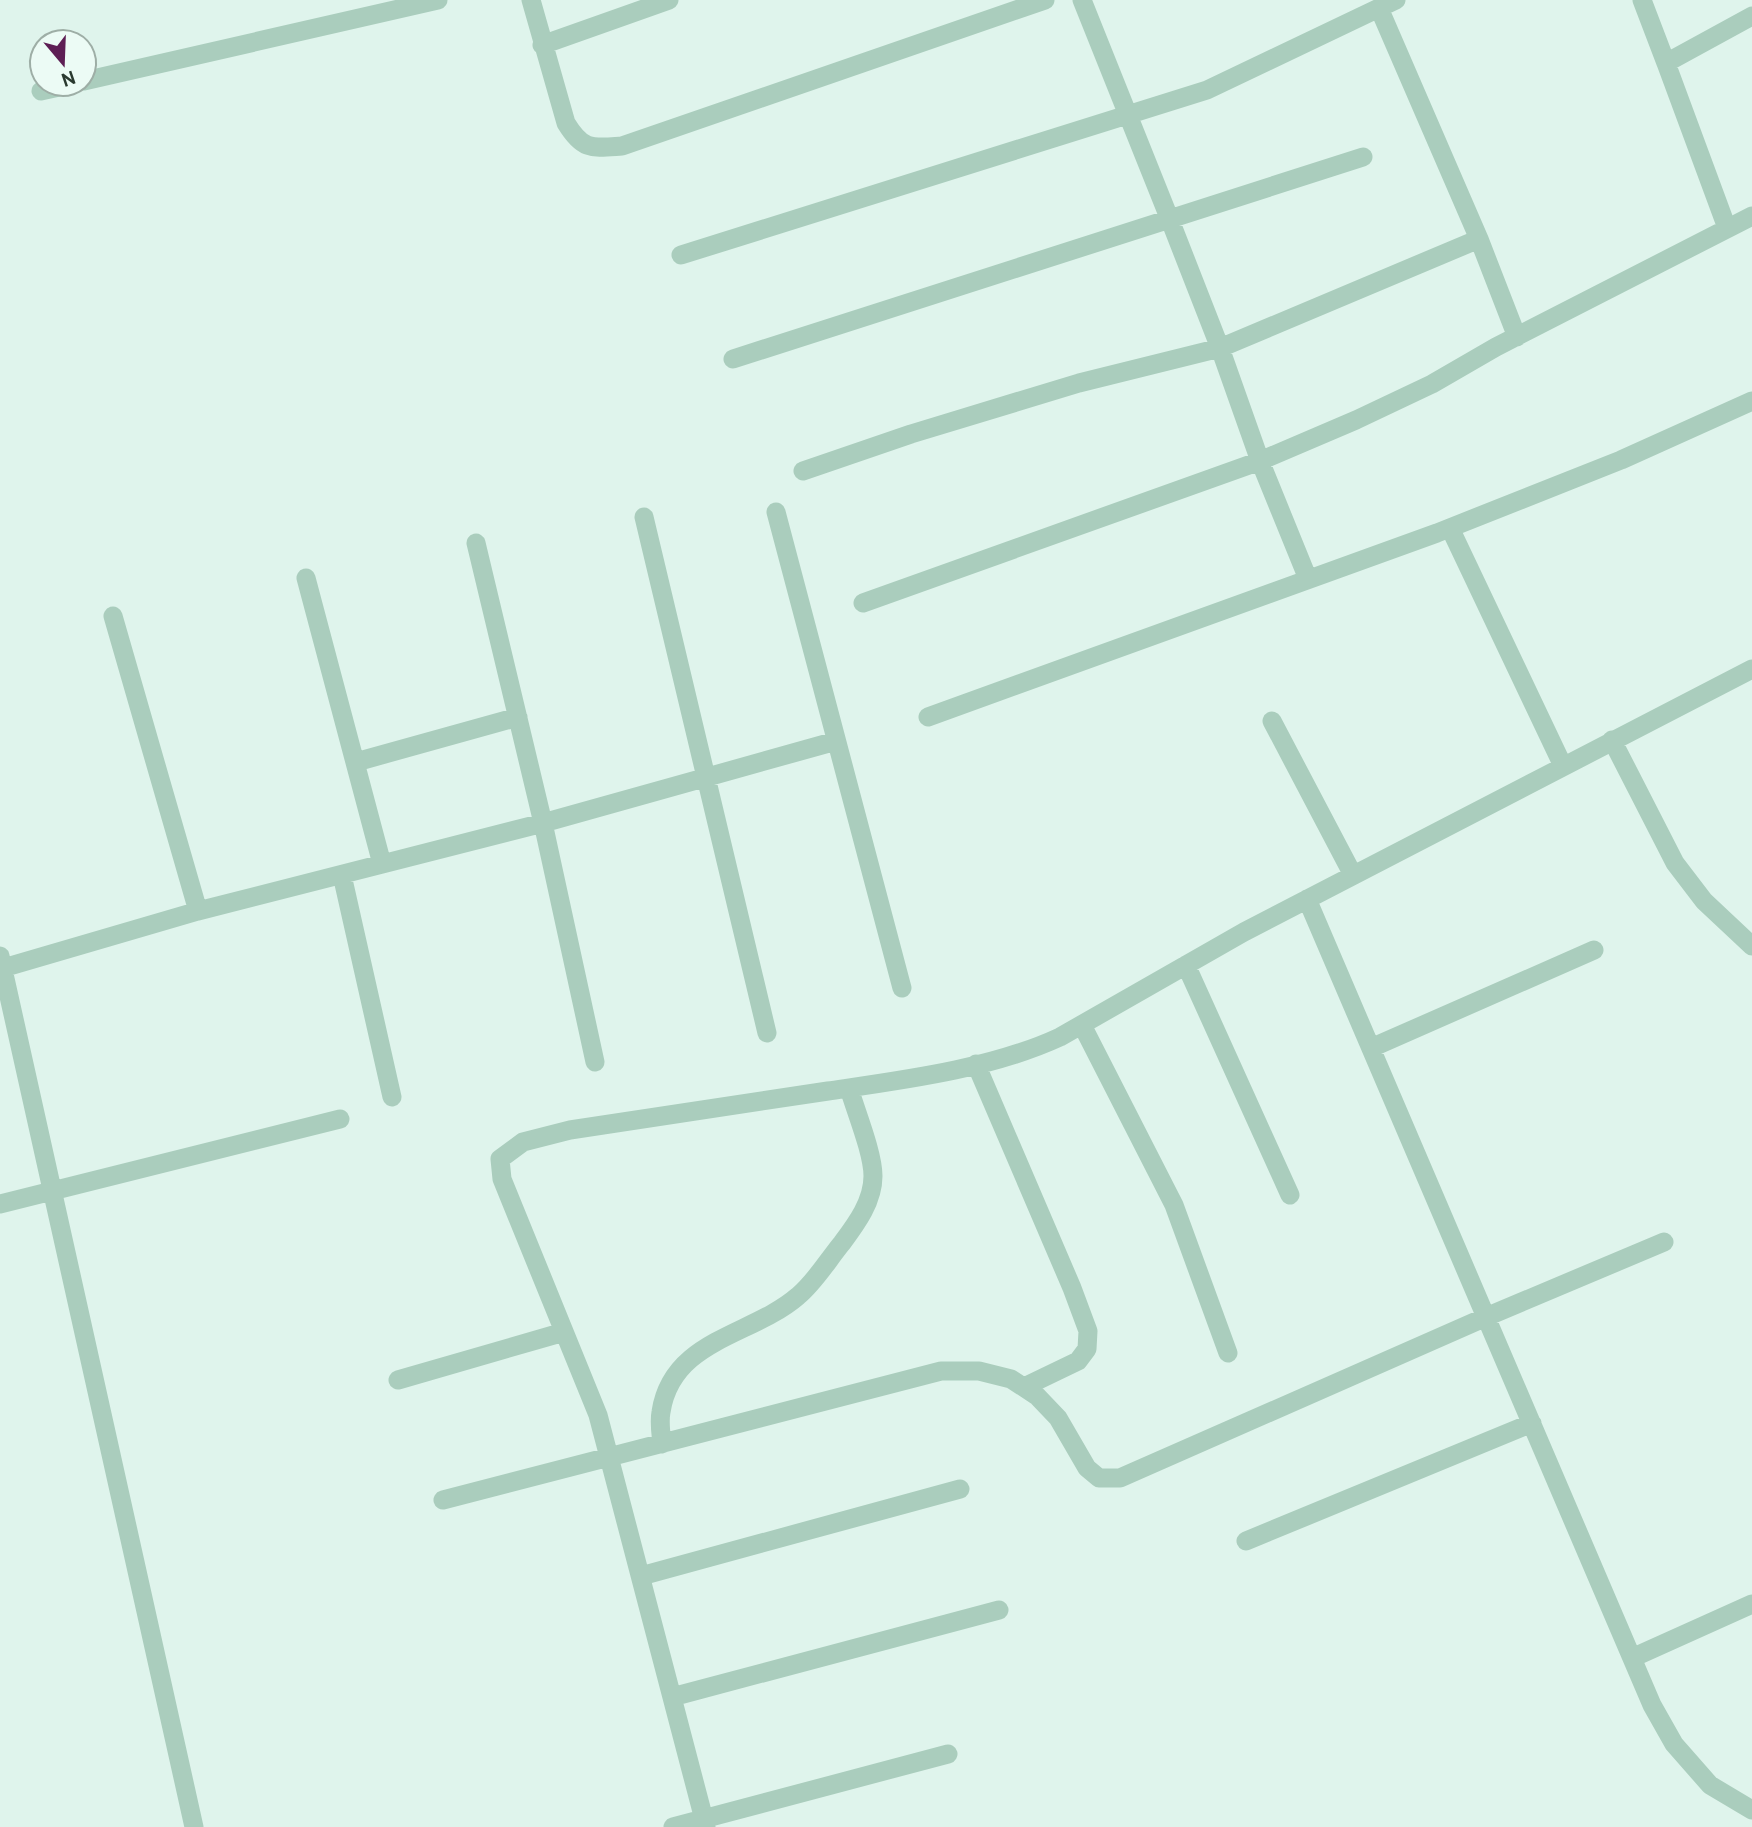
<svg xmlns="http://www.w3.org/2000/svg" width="1752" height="1827" font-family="Overpass,sans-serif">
	<rect width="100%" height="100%" fill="#dff4ec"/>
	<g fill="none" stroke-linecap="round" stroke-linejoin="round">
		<path stroke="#aacdbd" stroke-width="19" d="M 531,0 L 566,123 C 583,151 592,148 622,146 L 1045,0
			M 1082,0 L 1170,220 L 1220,348 L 1260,461 L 1308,579
			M 1396,0 L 1379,8 L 1479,239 L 1517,337
			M 1642,0 L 1666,63
			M 542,45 L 669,0
			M 84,81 L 438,0
			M 41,91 L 73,84
			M 1727,228 L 1666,63 L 1752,16
			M 681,255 L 1207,90 L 1379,8
			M 733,359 L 1363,157
			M 803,471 L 911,434 L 1079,383 L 1220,348 L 1479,239
			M 776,512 L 902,988
			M 644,517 L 767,1033
			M 1450,528 L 1563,766
			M 476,543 L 543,823 L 595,1062
			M 306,578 L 382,864
			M 863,603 L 1260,461 L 1356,420 L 1432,384 L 1496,347 L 1752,216
			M 113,616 L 198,911
			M 928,717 L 1437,533 L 1621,460 L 1752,401
			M 1272,721 L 1353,875
			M 1612,740 L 1675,863 L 1704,901 L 1752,946
			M 356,762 L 518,717
			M 342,875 L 392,1097
			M 1307,899 L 1652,1705 L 1674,1744 L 1710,1785 L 1752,1810
			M 0,956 L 194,1827
			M 1186,965 L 1290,1195
			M 3,968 L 198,911 L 543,823 L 836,741
			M 1082,1025 L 1174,1205 L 1228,1353
			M 1371,1048 L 1594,950
			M 976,1064 L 1072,1288 L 1088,1331 L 1087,1349 L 1078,1361 L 1024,1387
			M 0,1204 L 340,1119
			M 398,1380 L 564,1332
			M 662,1444 C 661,1434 659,1422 661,1412 C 672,1339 752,1336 798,1296 C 815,1282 828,1260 842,1243 C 857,1223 873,1201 873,1176 C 873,1153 856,1112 849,1088
			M 443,1500 L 941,1371 L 979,1371 L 1011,1379 L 1037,1396 L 1058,1418 L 1087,1468 L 1099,1478 L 1120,1478 L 1486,1317 L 1664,1242
			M 1246,1541 L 1532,1423
			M 641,1576 L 960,1489
			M 1632,1658 L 1752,1604
			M 672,1697 L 999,1610
			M 673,1827 L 948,1754
			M 706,1827 L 598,1415 L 502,1179 L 500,1159 L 523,1142 L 570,1130 C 656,1117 742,1104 828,1091 C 903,1080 991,1069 1060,1037 L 1244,932 L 1752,669"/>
	</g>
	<g transform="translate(63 63) rotate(161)"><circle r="33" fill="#ecfbf5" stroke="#9eaea6" stroke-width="2"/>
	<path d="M0-5L12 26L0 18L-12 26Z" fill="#5d1e54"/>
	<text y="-10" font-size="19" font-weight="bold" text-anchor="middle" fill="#2a3a30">N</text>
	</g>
</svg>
